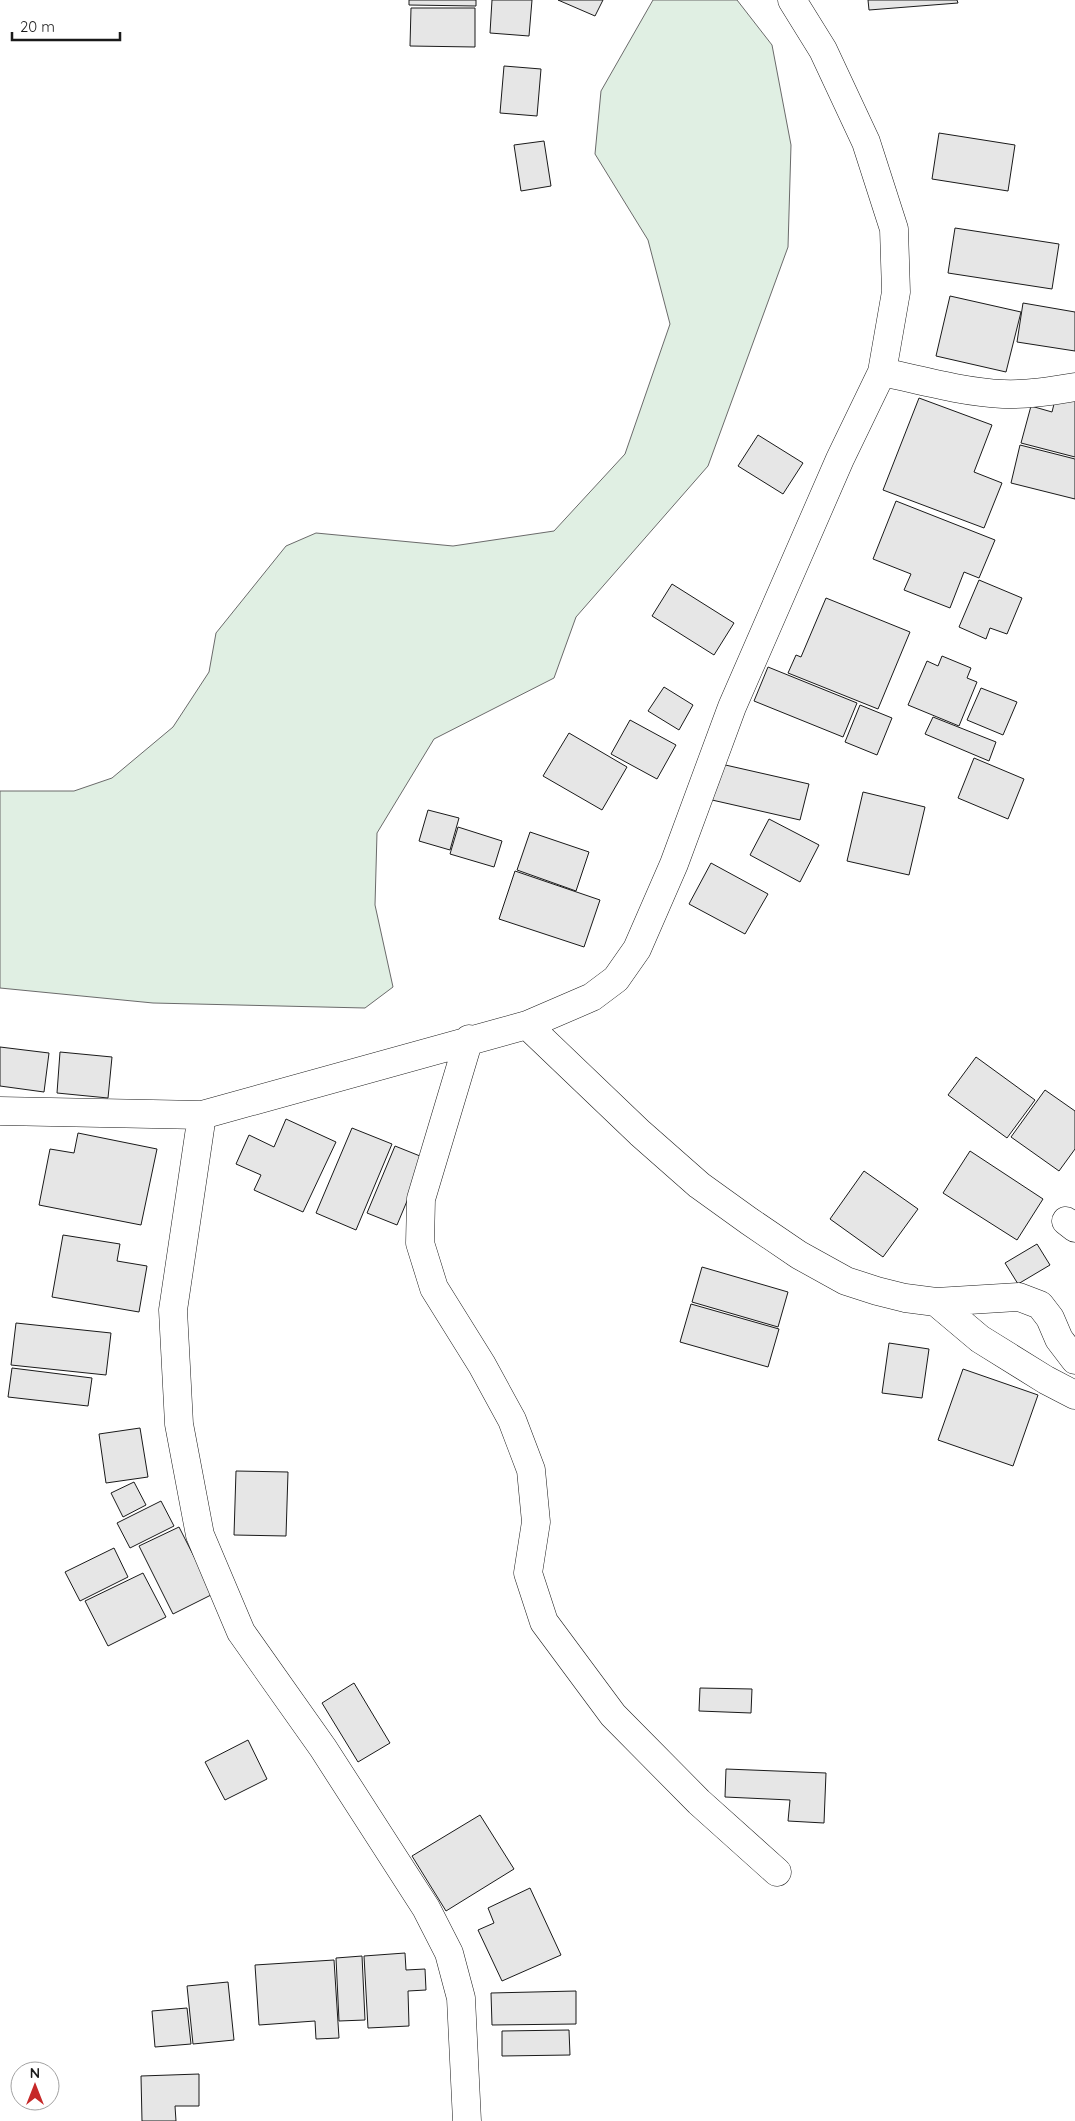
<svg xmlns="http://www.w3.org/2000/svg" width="1075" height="2121" font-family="Quicksand,sans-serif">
	<rect width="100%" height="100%" fill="#fff"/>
	<path fill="#e0efe3" stroke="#6a6a6a" d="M 653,0 L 737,0 L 772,45 L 791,145 L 788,247 L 708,466 L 576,617 L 554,678 L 434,739 L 377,833 L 375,905 L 393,987 L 365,1008 L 153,1003 L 0,988 L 0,791 L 74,791 L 112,778 L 173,727 L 209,672 L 216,633 L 286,546 L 316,533 L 453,546 L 554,531 L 625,454 L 670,324 L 648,240 L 595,154 L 601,91 Z"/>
	<path fill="#e6e6e6" stroke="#1a1a1a" d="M 409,0 L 476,0 L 476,6 L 409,5 Z
		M 492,0 L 532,0 L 529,36 L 490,33 Z
		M 558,0 L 603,0 L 595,16 Z
		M 868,0 L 957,0 L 958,3 L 869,10 Z
		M 411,8 L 475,8 L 475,47 L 410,46 Z
		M 504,66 L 541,69 L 537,116 L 500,113 Z
		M 939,133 L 1015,145 L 1008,191 L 932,179 Z
		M 544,141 L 551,186 L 521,191 L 514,145 Z
		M 955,228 L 1059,244 L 1052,289 L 948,273 Z
		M 950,296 L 1021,312 L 1006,372 L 936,356 Z
		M 1023,303 L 1075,312 L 1075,351 L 1017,342 Z
		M 1056,396 L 1075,400 L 1075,457 L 1021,443 L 1031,406 L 1052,412 Z
		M 919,398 L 992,425 L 974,472 L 1002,483 L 984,528 L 883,490 Z
		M 758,435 L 803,463 L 783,494 L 738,466 Z
		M 1020,445 L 1075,459 L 1075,499 L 1011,483 Z
		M 896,501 L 995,540 L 979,578 L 964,572 L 950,608 L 904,590 L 911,574 L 873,559 Z
		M 979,580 L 1022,598 L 1007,634 L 990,628 L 986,639 L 959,627 Z
		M 672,584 L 734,623 L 714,655 L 652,616 Z
		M 826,598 L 910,632 L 878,709 L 788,673 L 796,655 L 801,657 Z
		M 942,656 L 971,668 L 967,678 L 977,682 L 959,726 L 908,705 L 927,661 L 938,666 Z
		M 768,667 L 857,703 L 843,737 L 754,701 Z
		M 664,687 L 693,705 L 679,730 L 648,711 Z
		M 981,688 L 1017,702 L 1003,735 L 967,720 Z
		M 860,705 L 892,718 L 877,755 L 845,742 Z
		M 933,717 L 996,742 L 989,761 L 925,734 Z
		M 630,720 L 676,745 L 657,779 L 611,754 Z
		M 569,733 L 627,767 L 602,810 L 543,776 Z
		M 974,758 L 1024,779 L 1008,819 L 958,798 Z
		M 721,764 L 809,784 L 800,820 L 712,800 Z
		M 863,792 L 925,807 L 909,875 L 847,861 Z
		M 428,810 L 459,818 L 450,850 L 419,841 Z
		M 769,819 L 819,845 L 800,882 L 750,855 Z
		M 458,827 L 502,841 L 494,867 L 450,854 Z
		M 530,832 L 589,852 L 576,891 L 517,870 Z
		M 711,863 L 768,894 L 745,934 L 689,904 Z
		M 515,871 L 600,900 L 584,947 L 499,919 Z
		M 0,1047 L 49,1053 L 44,1092 L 0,1086 Z
		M 60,1052 L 112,1057 L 108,1098 L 57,1093 Z
		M 976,1057 L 1035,1100 L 1007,1138 L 948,1095 Z
		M 1045,1090 L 1075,1111 L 1075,1149 L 1059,1171 L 1011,1137 Z
		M 286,1119 L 336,1142 L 303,1212 L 254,1190 L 261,1175 L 236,1164 L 249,1135 L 274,1147 Z
		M 352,1128 L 392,1144 L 356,1230 L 316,1213 Z
		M 78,1133 L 157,1149 L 141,1225 L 39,1205 L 50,1149 L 74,1153 Z
		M 395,1146 L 425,1158 L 397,1225 L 367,1213 Z
		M 970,1151 L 1043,1199 L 1017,1240 L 943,1193 Z
		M 864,1171 L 918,1209 L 883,1257 L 830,1219 Z
		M 63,1235 L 120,1244 L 117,1261 L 147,1266 L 139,1312 L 52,1297 Z
		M 1037,1244 L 1050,1265 L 1018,1284 L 1005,1263 Z
		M 702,1267 L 788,1292 L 778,1327 L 692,1302 Z
		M 691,1304 L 779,1329 L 768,1367 L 680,1342 Z
		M 16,1323 L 111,1333 L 106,1375 L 11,1365 Z
		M 889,1343 L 929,1349 L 922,1398 L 882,1393 Z
		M 12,1368 L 92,1378 L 88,1406 L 8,1397 Z
		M 963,1369 L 1038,1395 L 1013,1466 L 938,1440 Z
		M 140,1428 L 148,1477 L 106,1483 L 99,1434 Z
		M 236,1471 L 288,1472 L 286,1536 L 234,1535 Z
		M 134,1482 L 146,1505 L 123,1517 L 111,1493 Z
		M 161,1501 L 174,1526 L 130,1548 L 117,1523 Z
		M 179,1527 L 213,1594 L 173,1614 L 139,1546 Z
		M 114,1548 L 128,1577 L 80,1601 L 65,1572 Z
		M 143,1573 L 166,1617 L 108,1646 L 85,1601 Z
		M 354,1683 L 390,1743 L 358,1762 L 322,1703 Z
		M 700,1688 L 752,1689 L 751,1713 L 699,1711 Z
		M 248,1740 L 267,1779 L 225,1800 L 205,1762 Z
		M 726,1769 L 826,1773 L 824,1823 L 788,1821 L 790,1800 L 725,1797 Z
		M 480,1815 L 514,1869 L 446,1911 L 412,1856 Z
		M 530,1888 L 561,1955 L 502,1981 L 478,1930 L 494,1923 L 488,1908 Z
		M 405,1953 L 406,1970 L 425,1969 L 426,1990 L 408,1991 L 409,2026 L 368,2028 L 364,1956 Z
		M 362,1956 L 365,2020 L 339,2021 L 336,1958 Z
		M 334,1960 L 339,2038 L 316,2039 L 315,2021 L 259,2025 L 255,1965 Z
		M 228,1982 L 234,2040 L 193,2044 L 187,1986 Z
		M 576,1991 L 576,2024 L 492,2025 L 491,1993 Z
		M 187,2008 L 191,2044 L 155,2047 L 152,2011 Z
		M 569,2030 L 570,2055 L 502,2056 L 502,2031 Z
		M 199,2074 L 199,2106 L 175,2106 L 176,2121 L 142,2121 L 141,2076 Z"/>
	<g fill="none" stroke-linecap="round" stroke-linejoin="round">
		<g stroke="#1a1a1a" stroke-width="29">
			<path id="minor" d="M 882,372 C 921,380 962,392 1003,394 C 1027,395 1051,391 1075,387
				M 527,1025 L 640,1133 L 699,1185 L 749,1221 L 799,1255 L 846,1281 L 877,1291 L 905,1298 L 936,1302 L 980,1339 L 1046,1380 L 1075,1395
				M 469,1039 L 421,1199 L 420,1243 L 434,1288 L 482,1365 L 512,1420 L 531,1470 L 536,1522 L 528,1573 L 544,1622 L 613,1715 L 699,1802 L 777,1872
				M 0,1111 L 202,1115
				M 1066,1221 L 1075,1228
				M 936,1302 L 1019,1297 L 1040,1305 L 1050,1318 L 1059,1339 L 1075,1360
				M 467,2121 L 461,1998 L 449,1953 L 426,1908 L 323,1748 L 241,1632 L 200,1535 L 179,1424 L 173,1310 L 202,1115 L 527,1025 L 592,997 L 616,979 L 637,949 L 674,864 L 732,707 L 840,459 L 882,372 L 896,292 L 894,229 L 866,142 L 823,50 L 792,0"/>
		</g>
		<use href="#minor" stroke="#fff" stroke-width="28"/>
	</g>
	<g transform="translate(35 2086)"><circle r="24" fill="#ffffff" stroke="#a3a3a3"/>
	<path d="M0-4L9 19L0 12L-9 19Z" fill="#c62828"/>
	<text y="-8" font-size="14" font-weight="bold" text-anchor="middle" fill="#1a1a1a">N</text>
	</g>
	<path d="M12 32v8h108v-8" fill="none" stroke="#1a1a1a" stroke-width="2.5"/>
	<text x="20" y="32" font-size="15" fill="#1a1a1a" stroke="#ffffff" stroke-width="4" paint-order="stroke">20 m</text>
</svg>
